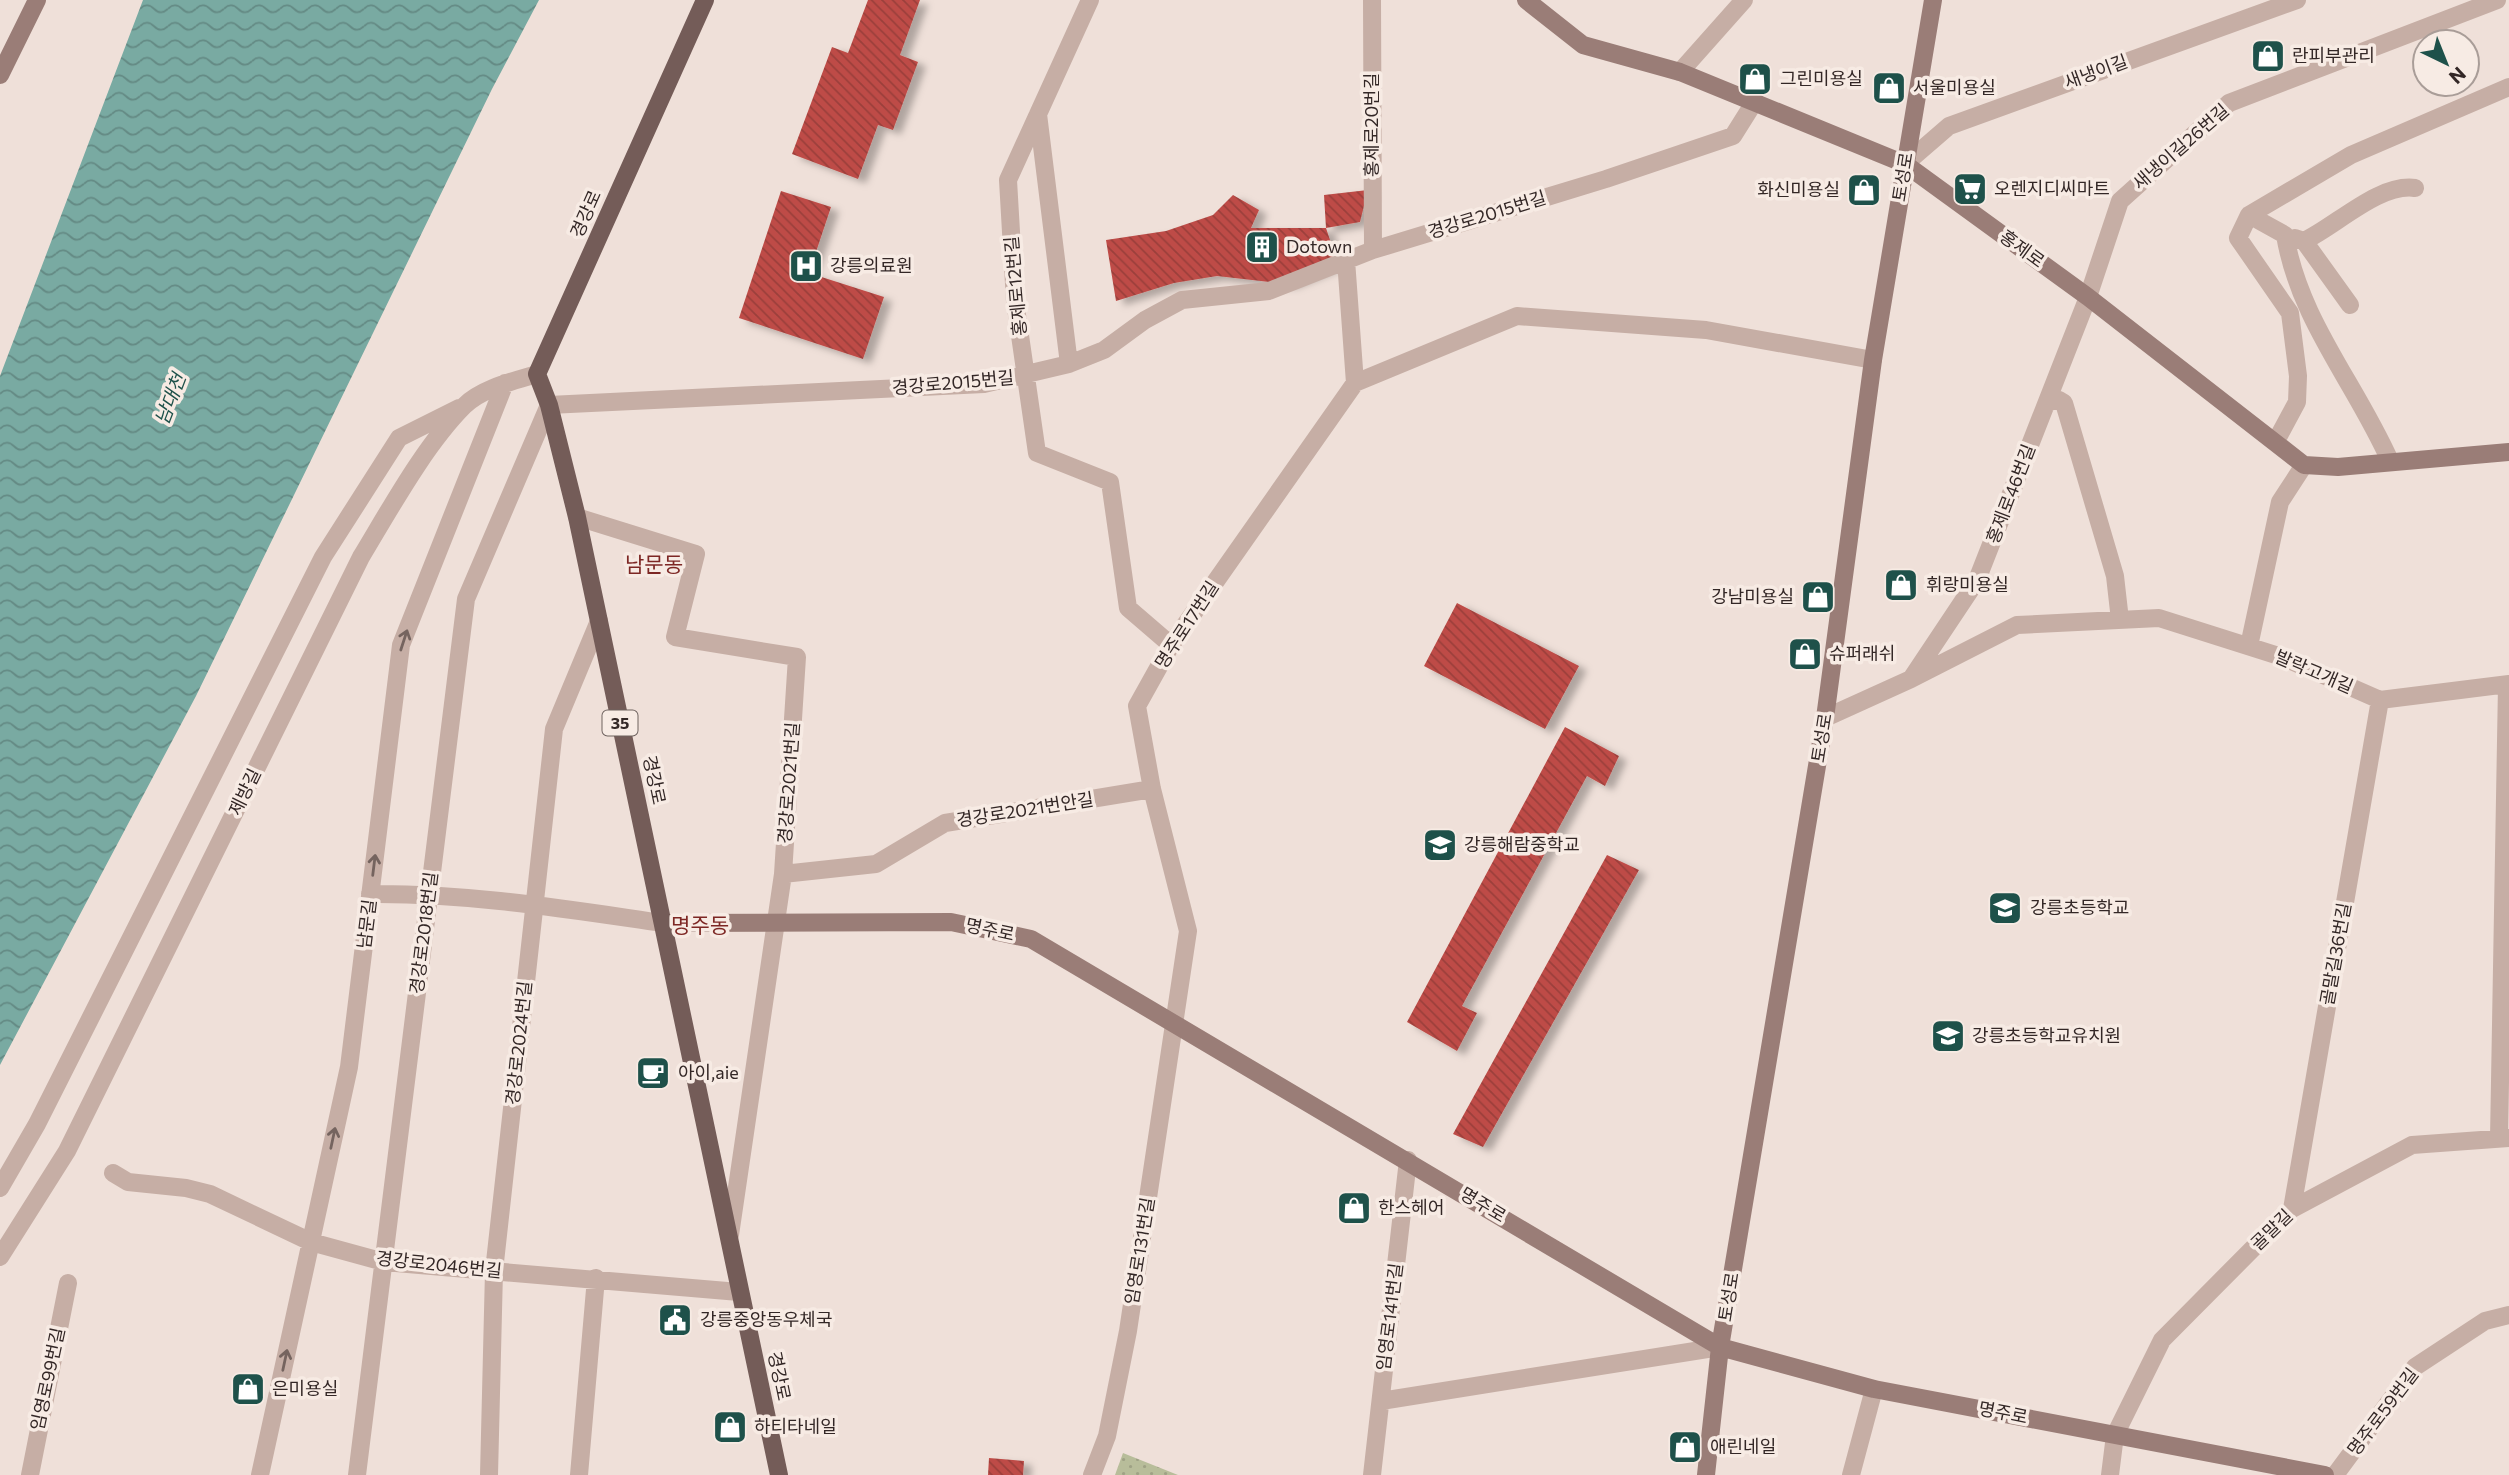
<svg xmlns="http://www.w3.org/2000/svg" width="2509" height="1475" font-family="Commissioner,'Noto Sans KR',sans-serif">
	<defs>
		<pattern id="park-dots" width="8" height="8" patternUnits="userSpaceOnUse" patternTransform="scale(1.75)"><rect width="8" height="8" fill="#b8bd9a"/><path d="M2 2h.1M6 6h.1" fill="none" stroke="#9fa285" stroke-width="1.8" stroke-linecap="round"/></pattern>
		<pattern id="water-waves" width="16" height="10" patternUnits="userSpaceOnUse" patternTransform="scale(1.75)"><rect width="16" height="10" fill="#79aaa2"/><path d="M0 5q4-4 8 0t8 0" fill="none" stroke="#648a84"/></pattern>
		<pattern id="building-back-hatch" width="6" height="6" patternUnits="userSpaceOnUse" patternTransform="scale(1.75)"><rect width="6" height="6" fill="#be4c47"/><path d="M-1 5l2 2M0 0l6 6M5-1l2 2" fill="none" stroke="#9b3f3b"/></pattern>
		<filter id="shadow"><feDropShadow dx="8" dy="4.5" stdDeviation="3.5" flood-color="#0004"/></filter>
	</defs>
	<rect width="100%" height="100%" fill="#efe0d9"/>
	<path fill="url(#park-dots)" d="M 1123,1453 L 1178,1475 L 1115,1475 Z"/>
	<path fill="url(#water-waves)" d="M 143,0 L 539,0 L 492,89 L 196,696 L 0,1065 L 0,376 Z"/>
	<path fill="url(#building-back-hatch)" filter="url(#shadow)" d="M 868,0 L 920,0 L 900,55 L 918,62 L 893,130 L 878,125 L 858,179 L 792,154 L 832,47 L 848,53 Z
		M 1368,190 L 1360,222 L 1326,228 L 1324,195 Z
		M 781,191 L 831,207 L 809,273 L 884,297 L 863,359 L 739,318 Z
		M 1233,195 L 1259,210 L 1251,228 L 1326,228 L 1338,264 L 1288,284 L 1217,276 L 1174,283 L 1116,301 L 1106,240 L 1166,231 L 1213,215 Z
		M 1457,603 L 1579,666 L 1545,729 L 1424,666 Z
		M 1565,727 L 1619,756 L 1605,786 L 1587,776 L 1462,1006 L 1477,1013 L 1457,1051 L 1407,1022 Z
		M 1607,855 L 1639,870 L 1483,1147 L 1453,1134 Z
		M 989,1458 L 1024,1461 L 1023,1475 L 988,1475 Z"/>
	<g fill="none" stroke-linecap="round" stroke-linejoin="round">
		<path stroke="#c6aea5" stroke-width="18" d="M 1090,0 L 1008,180 L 1015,301 L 1037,453 L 1110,482 L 1128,608 L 1171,645
			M 1372,0 L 1373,250
			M 1680,72 L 1744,0
			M 1038,114 L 1069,364
			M 1905,164 L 1949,126 L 2297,0
			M 2249,215 L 2285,235 C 2299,320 2356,384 2390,461
			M 2295,238 L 2304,241 L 2350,305
			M 2304,241 C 2336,226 2379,183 2415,188
			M 1355,383 L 1517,316 L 1706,330 L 1873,360
			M 2047,402 L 2059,400 L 2064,403 L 2115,576 L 2120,620
			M 2276,441 L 2297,402 L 2298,376 L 2290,313 L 2238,238 L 2249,215 L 2351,155 L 2509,87
			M 577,517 L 696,554 L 675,637 L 797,657 L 783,874 L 730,1235
			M 2249,646 L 2280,502 L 2304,465
			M 1911,679 L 1977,580 L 2088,297 L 2120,201 L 2229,103 L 2497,0
			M 1825,718 L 1911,679 L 2017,625 L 2159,618 L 2282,657 L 2380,700 L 2509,684
			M 783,874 L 876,864 L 945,823 L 1152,789
			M 370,894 C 469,893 565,909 663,923
			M 2499,1138 L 2507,685
			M 113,1173 L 128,1182 L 186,1188 L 210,1194 L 311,1242 L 384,1262 L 739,1292
			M 0,1188 L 37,1124 L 323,557 L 399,438 L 459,408
			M 2292,1209 L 2380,700
			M 0,1257 L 67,1151 L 361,557 C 390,509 425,445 464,406 C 482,388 514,381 537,374
			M 1381,1401 L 1720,1347
			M 30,1475 L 68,1283
			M 260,1475 L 349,1067 L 401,645 L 505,383
			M 357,1475 L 466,599 L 549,405 L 984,384 L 1069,364 L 1104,350 L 1145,320 L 1182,300 L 1269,291 L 1373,250 L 1606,179 L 1733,136 L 1755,101
			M 489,1475 L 494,1271 L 554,729 L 599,621
			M 579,1475 L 596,1278
			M 1092,1475 L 1107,1436 L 1128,1331 L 1188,931 L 1152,789 L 1137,706 L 1171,645 L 1355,383 L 1346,260
			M 1372,1475 L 1408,1160
			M 1851,1475 L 1874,1389
			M 2110,1475 L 2115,1435 L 2162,1340 L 2292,1209 L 2412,1145 L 2509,1138
			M 2335,1475 L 2415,1367 L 2485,1321 L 2509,1315"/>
		<path stroke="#9a7d77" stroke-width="18" d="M 1526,0 L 1583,45 L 1680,72 L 1905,164 L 2088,297 L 2304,465 L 2338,467 L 2509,452
			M 0,75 L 37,0
			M 663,923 L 951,922 L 1031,939 L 1720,1347 L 1874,1389 L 2325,1475
			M 1706,1475 L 1720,1347 L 1825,718 L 1873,360 L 1933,0"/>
		<path stroke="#745c58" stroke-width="18" d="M 705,0 L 537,374 L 549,405 L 577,517 L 779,1475"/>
	</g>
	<defs><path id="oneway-shaft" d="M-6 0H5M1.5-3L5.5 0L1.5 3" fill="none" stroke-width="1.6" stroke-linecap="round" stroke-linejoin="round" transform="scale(1.75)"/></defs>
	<g stroke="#75645f">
		<use href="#oneway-shaft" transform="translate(404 640) rotate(-72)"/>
		<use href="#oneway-shaft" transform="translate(374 865) rotate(-83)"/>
		<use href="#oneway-shaft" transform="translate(333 1138) rotate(-78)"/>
		<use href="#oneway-shaft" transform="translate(285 1360) rotate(-78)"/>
	</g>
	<defs>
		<g id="shop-square" transform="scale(1.75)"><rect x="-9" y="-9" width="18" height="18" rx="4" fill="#1e514a" stroke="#f7ebe4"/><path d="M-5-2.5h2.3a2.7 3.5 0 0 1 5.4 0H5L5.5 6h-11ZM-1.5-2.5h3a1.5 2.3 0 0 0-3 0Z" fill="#fff"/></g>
		<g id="supermarket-square" transform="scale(1.75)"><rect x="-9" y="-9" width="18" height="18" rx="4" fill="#1e514a" stroke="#f7ebe4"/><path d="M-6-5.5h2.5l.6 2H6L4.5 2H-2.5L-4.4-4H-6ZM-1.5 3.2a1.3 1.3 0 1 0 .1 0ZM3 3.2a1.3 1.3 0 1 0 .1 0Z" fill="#fff"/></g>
		<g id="building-square" transform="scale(1.75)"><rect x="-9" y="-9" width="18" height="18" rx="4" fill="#1e514a" stroke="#f7ebe4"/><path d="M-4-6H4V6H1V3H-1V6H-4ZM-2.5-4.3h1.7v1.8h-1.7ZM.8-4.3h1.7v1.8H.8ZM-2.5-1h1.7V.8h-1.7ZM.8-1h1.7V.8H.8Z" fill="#fff"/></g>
		<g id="hospital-square" transform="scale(1.75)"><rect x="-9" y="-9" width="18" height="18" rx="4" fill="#1e514a" stroke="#f7ebe4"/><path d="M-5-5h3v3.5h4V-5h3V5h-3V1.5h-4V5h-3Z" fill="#fff"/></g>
		<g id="school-square" transform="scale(1.75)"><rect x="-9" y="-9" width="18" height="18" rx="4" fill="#1e514a" stroke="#f7ebe4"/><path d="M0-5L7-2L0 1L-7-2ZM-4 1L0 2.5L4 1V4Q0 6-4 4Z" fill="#fff"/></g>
		<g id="cafe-square" transform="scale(1.75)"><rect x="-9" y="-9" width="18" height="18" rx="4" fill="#1e514a" stroke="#f7ebe4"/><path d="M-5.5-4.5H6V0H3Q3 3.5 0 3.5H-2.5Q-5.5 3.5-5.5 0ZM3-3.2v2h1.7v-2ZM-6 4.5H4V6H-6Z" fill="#fff"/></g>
		<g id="civic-square" transform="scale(1.75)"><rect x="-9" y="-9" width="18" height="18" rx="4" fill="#1e514a" stroke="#f7ebe4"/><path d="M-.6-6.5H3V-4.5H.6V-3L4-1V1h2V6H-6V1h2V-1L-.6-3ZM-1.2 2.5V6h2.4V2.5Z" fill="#fff"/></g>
	</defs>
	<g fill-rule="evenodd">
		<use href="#shop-square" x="2268" y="56"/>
		<use href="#shop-square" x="1755" y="79"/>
		<use href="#shop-square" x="1889" y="88"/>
		<use href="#supermarket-square" x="1970" y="189"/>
		<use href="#shop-square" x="1864" y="190"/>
		<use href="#building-square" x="1262" y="247"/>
		<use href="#hospital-square" x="806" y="266"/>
		<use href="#shop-square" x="1901" y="585"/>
		<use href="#shop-square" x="1818" y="597"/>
		<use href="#shop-square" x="1805" y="654"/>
		<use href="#school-square" x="1440" y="845"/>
		<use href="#school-square" x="2005" y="908"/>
		<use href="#school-square" x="1948" y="1036"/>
		<use href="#cafe-square" x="653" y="1073"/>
		<use href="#shop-square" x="1354" y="1208"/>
		<use href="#civic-square" x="675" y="1320"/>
		<use href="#shop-square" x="248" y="1389"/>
		<use href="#shop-square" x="730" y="1427"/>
		<use href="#shop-square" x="1685" y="1447"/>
	</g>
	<g text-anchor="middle" stroke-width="7" stroke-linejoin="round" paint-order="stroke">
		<rect fill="#f7ebe4" stroke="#6e625f" stroke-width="2" x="602.5" y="710.5" width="35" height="25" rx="5"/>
		<g font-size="16" font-weight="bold" fill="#332726">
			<text x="620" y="729">35</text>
		</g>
		<g font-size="18" fill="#332726" stroke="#f7ebe4" text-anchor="start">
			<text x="2292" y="62">란피부관리</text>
			<text x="1780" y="85">그린미용실</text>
			<text x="1913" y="94">서울미용실</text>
			<text x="1994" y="195">오렌지디씨마트</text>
			<text x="1840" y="196" text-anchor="end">화신미용실</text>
			<text x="1286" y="253">Dotown</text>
			<text x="830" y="272">강릉의료원</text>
			<text x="1926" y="591">휘랑미용실</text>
			<text x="1794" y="603" text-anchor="end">강남미용실</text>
			<text x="1829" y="660">슈퍼래쉬</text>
			<text x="1464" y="851">강릉해람중학교</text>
			<text x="2030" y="914">강릉초등학교</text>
			<text x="1972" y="1042">강릉초등학교유치원</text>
			<text x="678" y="1079">아이,aie</text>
			<text x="1378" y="1214">한스헤어</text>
			<text x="700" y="1326">강릉중앙동우체국</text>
			<text x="272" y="1395">은미용실</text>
			<text x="754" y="1433">하티타네일</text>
			<text x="1710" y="1453">애린네일</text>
		</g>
		<g font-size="18" fill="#332726" stroke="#f7ebe4">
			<text transform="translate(2096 72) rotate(-20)" y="6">새냉이길</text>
			<text transform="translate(1372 125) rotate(-90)" y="6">홍제로20번길</text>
			<text transform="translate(2181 147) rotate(-41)" y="6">새냉이길26번길</text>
			<text transform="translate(1903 177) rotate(-81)" y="6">토성로</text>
			<text transform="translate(586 214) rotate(-66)" y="6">경강로</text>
			<text transform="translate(1487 215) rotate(-17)" y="6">경강로2015번길</text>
			<text transform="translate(2022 249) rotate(36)" y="6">홍제로</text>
			<text transform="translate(1016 286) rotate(-95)" y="6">홍제로12번길</text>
			<text transform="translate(953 383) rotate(-5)" y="6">경강로2015번길</text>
			<text transform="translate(2011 494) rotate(-69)" y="6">홍제로46번길</text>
			<text transform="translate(1187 625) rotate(-57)" y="6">명주로17번길</text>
			<text transform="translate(2314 672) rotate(23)" y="6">발락고개길</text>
			<text transform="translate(1822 738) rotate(-81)" y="6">토성로</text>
			<text transform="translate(654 780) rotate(78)" y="6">경강로</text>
			<text transform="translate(789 783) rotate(-86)" y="6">경강로2021번길</text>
			<text transform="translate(245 792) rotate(-64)" y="6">제방길</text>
			<text transform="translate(1025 810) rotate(-9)" y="6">경강로2021번안길</text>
			<text transform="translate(367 924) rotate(-83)" y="6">남문길</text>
			<text transform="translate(990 930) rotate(12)" y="6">명주로</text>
			<text transform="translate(424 933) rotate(-83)" y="6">경강로2018번길</text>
			<text transform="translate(2336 954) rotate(-80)" y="6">골말길36번길</text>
			<text transform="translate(519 1043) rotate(-84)" y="6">경강로2024번길</text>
			<text transform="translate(1483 1205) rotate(31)" y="6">명주로</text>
			<text transform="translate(2272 1230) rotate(-44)" y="6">골말길</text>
			<text transform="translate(1140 1251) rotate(-81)" y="6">임영로131번길</text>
			<text transform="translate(439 1265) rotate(6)" y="6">경강로2046번길</text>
			<text transform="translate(1729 1297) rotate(-81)" y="6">토성로</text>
			<text transform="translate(1390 1317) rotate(-83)" y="6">임영로141번길</text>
			<text transform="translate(779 1376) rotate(78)" y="6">경강로</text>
			<text transform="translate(48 1379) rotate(-78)" y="6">임영로99번길</text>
			<text transform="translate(2383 1412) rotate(-53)" y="6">명주로59번길</text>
			<text transform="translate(2003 1413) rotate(11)" y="6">명주로</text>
		</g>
		<g font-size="19" font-style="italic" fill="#1e514a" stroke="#f7ebe4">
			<text transform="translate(170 399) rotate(-69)" y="7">남대천</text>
		</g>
		<g font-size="21" fill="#7d2724" stroke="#f7ebe4">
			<text x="654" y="572">남문동</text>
			<text x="700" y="933">명주동</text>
		</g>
	</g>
	<g transform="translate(2446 63) rotate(137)"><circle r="33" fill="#f7ebe4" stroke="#a99d98" stroke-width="2"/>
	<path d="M0-5L12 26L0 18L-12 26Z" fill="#1e514a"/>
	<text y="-10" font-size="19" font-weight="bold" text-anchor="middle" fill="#332726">N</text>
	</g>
</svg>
